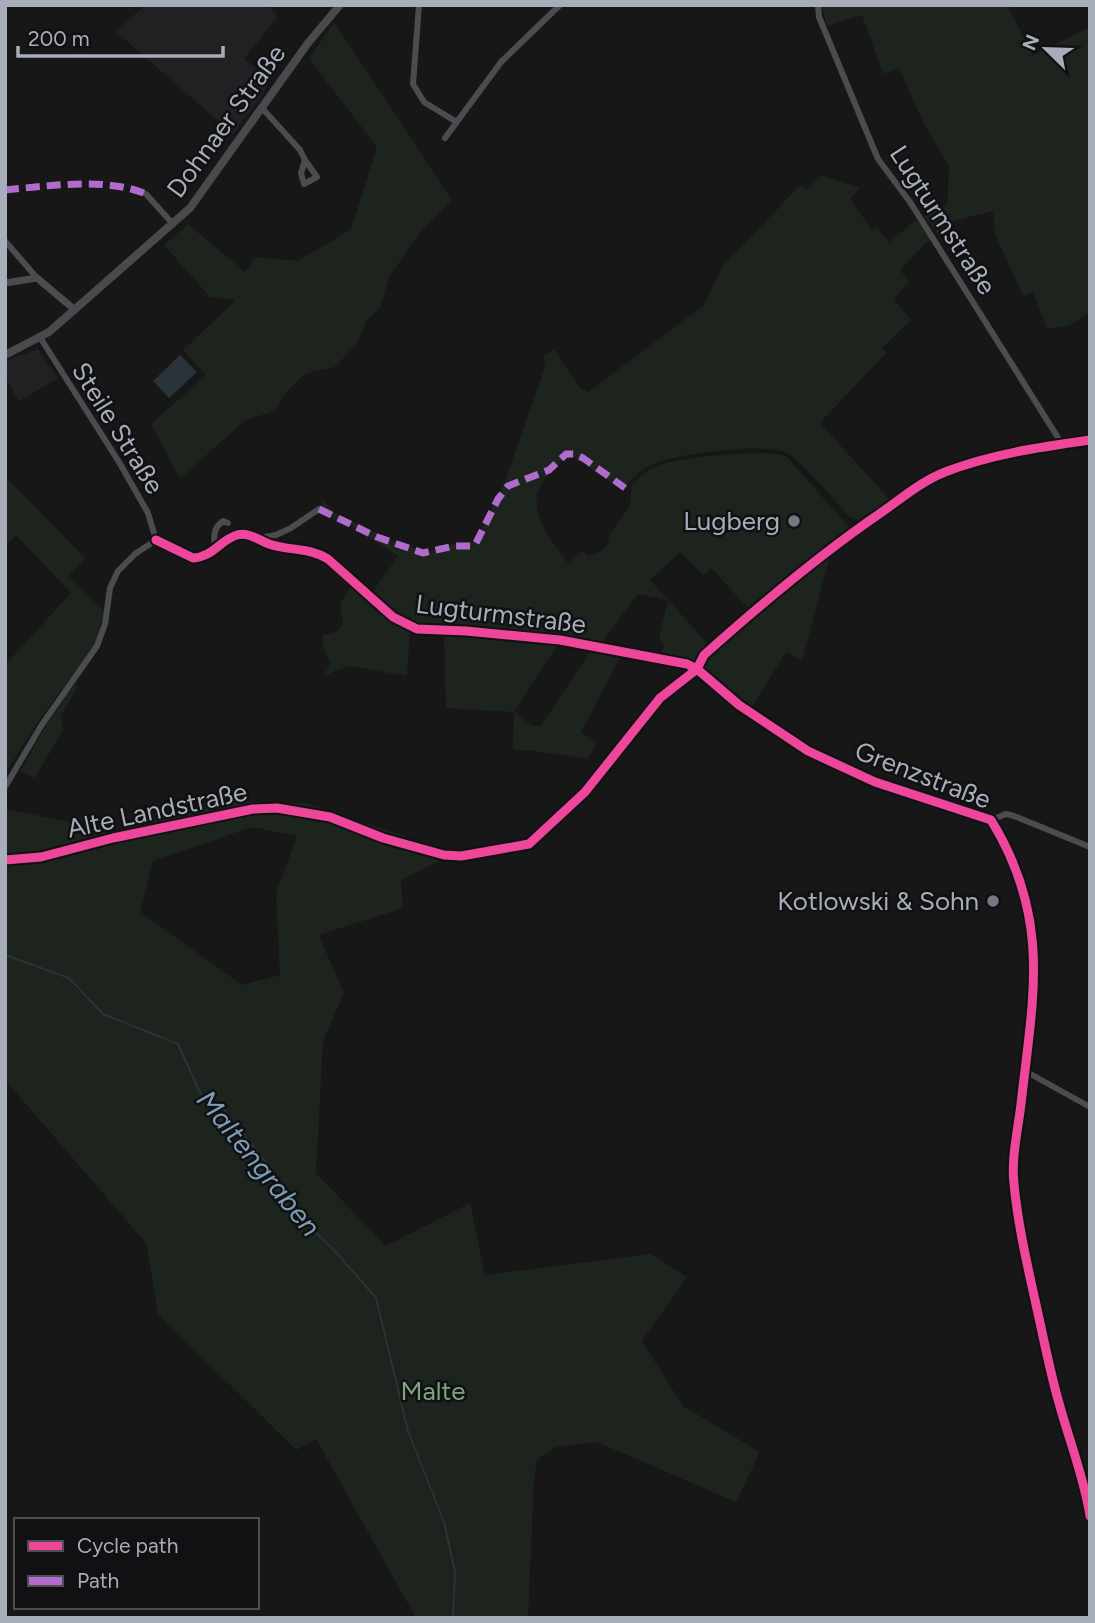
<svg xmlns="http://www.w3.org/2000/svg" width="1095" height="1623" font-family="Figtree,sans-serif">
	<rect width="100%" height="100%" fill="#171717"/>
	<path fill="#212123" d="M 146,5 L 267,5 L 278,16 L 244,59 L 270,80 L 263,94 L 233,134 L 115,31 Z
		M 38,349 L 58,378 L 19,402 L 5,377 L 5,361 Z"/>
	<path fill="#1c241d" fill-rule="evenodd" d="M 821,5 L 1007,5 L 1033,55 L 1090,27 L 1090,312 L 1068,326 L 1047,329 L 1033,292 L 1023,296 L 995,234 L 993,211 L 954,221 L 939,236 L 924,216 L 947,206 L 949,167 L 921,118 L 899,68 L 883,74 L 862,15 L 827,26 Z
		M 334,22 L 452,200 L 422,230 L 389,277 L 380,308 L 367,320 L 356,345 L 335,367 L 307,373 L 299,379 L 286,393 L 274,411 L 244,421 L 180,479 L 151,424 L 206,375 L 183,350 L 236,300 L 210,297 L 164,245 L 188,224 L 245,272 L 255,257 L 298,261 L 351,229 L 377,147 L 309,59 Z
		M 820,175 L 860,188 L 850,199 L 872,230 L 876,227 L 889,242 L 917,219 L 931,238 L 900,270 L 909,281 L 894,299 L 911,320 L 882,348 L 886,353 L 820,423 L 891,501 L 863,522 L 851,518 C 838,505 800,459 787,453 C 766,442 678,454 655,463 C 642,468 632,480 621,489 L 573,456 C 563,458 558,464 551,471 C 519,504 547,534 568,563 L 582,551 L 588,556 C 598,554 604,550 610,542 L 606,540 L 630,505 L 632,484 C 640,477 648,469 659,465 C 683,457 762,449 786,456 L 850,528 L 849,534 L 749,609 L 711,568 L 703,575 L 680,552 L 650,580 L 709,645 L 699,653 L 694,665 L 659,657 L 665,645 L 659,638 L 668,600 L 638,594 L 599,646 L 421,628 L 399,619 L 371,594 L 398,556 L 351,526 L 323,514 L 321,499 L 336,514 L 404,546 L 431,551 L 453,544 L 474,543 L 504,484 L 545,367 L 543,356 L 554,349 L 581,389 L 588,392 L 704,305 L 722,267 L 800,185 L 806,189 Z
		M 5,476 L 85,558 L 69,576 L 104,611 L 95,645 L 37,723 L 5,774 L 5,665 L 71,593 L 16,535 L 5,547 Z
		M 830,555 L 802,661 L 786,652 L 750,710 L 703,669 L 706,657 L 780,592 Z
		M 352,583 L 410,629 L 407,676 L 348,666 L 324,676 L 330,664 L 322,644 L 323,635 L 338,631 L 343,623 L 340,604 Z
		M 444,632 L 560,641 L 514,712 L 533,726 L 541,726 L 593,648 L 622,654 L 581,732 L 597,744 L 587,759 L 528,750 L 513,750 L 514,712 L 446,708 Z
		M 75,684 L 78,686 L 61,716 L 63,730 L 35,778 L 20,772 L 45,727 Z
		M 225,801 L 307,803 L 403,836 L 439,861 L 401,880 L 403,908 L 319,935 L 344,993 L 323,1041 L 316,1173 L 386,1246 L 470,1203 L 485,1275 L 651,1254 L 687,1277 L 642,1341 L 683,1406 L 760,1452 L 736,1502 L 597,1442 L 556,1447 L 537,1460 L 534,1480 L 528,1618 L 416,1618 L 316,1439 L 296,1450 L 158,1314 L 146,1243 L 5,1080 L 5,863 L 45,853 L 5,856 L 5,809 L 115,831 ZM 252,827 L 297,836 L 276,893 L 280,975 L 242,985 L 140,912 L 153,861 Z"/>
	<path fill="#29333a" d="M 180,355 L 197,372 L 169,398 L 153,381 Z"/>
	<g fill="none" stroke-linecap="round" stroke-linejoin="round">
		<path stroke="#29333a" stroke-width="2" d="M 5,955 L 69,978 L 103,1014 L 178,1044 L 203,1099 L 223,1109 L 268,1165 L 286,1204 L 334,1250 L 376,1298 L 408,1431 L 444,1522 L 455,1572 L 453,1618"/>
		<path stroke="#4b4c50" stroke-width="6" d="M 419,5 L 413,84 L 424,102 L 455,121
			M 818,5 L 819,17 L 878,159 L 910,202 L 1062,444
			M 262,108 L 300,150 L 305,160 L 301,173 L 304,184 L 317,177 L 305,160
			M 445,138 L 501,62 L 560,5
			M 146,194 L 173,224
			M 5,241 L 37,278
			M 41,339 L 119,462 L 148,513 L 156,540
			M 259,538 L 276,535 L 291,528 L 319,509
			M 156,540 L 193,558 C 213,557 220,540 237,535 C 248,532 259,540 269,544 C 289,551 309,547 328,559 L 393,617 L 417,629 L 466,631 L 560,640 L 687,664 L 697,669 L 739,705 L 808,751 L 875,782 L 991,820 C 1044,906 1036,976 1025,1071 L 1090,1107
			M 215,550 C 214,538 212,529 223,521 L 228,523
			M 5,787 L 41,726 L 97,646 L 105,624 L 110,588 L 118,571 L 135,554 L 156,540
			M 991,820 L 1006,814 L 1014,816 L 1090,847
			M 5,860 L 41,857 L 113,838 L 253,809 L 277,808 L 330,817 L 383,838 L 444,855 L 461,856 L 529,844 L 585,792 L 660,698 L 697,669 L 704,655 C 761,604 819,555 882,512 C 902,498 922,481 945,472 C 991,454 1041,447 1090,440"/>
		<path stroke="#4b4c50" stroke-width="7" d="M 5,283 L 37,278 L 75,310"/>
		<path stroke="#494a4e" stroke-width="8" d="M 5,355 L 49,332 L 190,208 L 308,43 L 340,5"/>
		<path stroke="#b06ccc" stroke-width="7" stroke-dasharray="14 7" stroke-linecap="butt" d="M 5,190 C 47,186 107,177 146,194
			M 319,509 L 377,537 L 423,553 L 454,546 L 472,546 L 476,543 L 498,499 L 508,486 L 549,470 L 566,454 L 574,454 L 583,458 L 625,488"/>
		<g stroke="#111113" stroke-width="13">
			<path id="cycleway" d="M 156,540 L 193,558 C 213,557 220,540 237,535 C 248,532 259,540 269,544 C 289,551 309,547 328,559 L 393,617 L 417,629 L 466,631 L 560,640 L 687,664 L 697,669 L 739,705 L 808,751 L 875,782 L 991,820 C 1052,919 1033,997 1021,1104 C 1018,1130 1011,1158 1014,1184 C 1018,1226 1028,1268 1037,1309 C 1044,1340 1050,1372 1059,1403 C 1069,1440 1084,1477 1090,1516
				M 5,860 L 41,857 L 113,838 L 253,809 L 277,808 L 330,817 L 383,838 L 444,855 L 461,856 L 529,844 L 585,792 L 660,698 L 697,669 L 704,655 C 761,604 819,555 882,512 C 902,498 922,481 945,472 C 991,454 1041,447 1090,440"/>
		</g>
		<use href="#cycleway" stroke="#ed469a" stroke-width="9"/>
	</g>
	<g fill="#757880" stroke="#111113" stroke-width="2.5">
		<circle cx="794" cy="521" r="7"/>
		<circle cx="993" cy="901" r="7"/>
	</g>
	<g text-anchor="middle" stroke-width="5" stroke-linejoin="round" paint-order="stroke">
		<g font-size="26" fill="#a7adb9" stroke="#111113">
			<text transform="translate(226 121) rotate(-54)" y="9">Dohnaer Straße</text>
			<text transform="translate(943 220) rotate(57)" y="9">Lugturmstraße</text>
			<text transform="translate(118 428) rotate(58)" y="9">Steile Straße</text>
			<text transform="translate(501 614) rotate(7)" y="9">Lugturmstraße</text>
			<text transform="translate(923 775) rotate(21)" y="9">Grenzstraße</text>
			<text transform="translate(157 810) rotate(-12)" y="9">Alte Landstraße</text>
		</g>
		<g font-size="26" fill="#a7adb9" stroke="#111113" text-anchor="end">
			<text x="780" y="530">Lugberg</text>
			<text x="979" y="910">Kotlowski &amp; Sohn</text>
		</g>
		<g font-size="26" fill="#7da57d" stroke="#111113">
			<text x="433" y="1400">Malte</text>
		</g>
		<g font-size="28" font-style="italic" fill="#7c9eb6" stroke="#111113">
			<text transform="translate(259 1163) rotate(51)" y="10">Maltengraben</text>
		</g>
	</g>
	<rect width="1095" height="1623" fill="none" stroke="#a7adb9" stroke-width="14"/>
	<rect x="14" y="1518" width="245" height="91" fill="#111113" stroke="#4d4f55" stroke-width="2"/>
	<rect x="28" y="1541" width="35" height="10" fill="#ed469a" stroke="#4d4f55" stroke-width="2"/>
	<text x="77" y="1553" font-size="21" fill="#a7adb9">Cycle path</text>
	<rect x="28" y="1576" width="35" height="10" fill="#b06ccc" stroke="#4d4f55" stroke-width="2"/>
	<text x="77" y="1588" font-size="21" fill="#a7adb9">Path</text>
	<g transform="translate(1046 49) rotate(293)" stroke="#111113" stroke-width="5" paint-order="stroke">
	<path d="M0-5L12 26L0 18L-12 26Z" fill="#a7adb9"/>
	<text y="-10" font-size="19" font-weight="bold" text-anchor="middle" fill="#a7adb9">N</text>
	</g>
	<path d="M18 46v10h205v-10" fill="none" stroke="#a7adb9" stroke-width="3.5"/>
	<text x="28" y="46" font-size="21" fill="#a7adb9" stroke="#111113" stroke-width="5" paint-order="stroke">200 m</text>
</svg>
